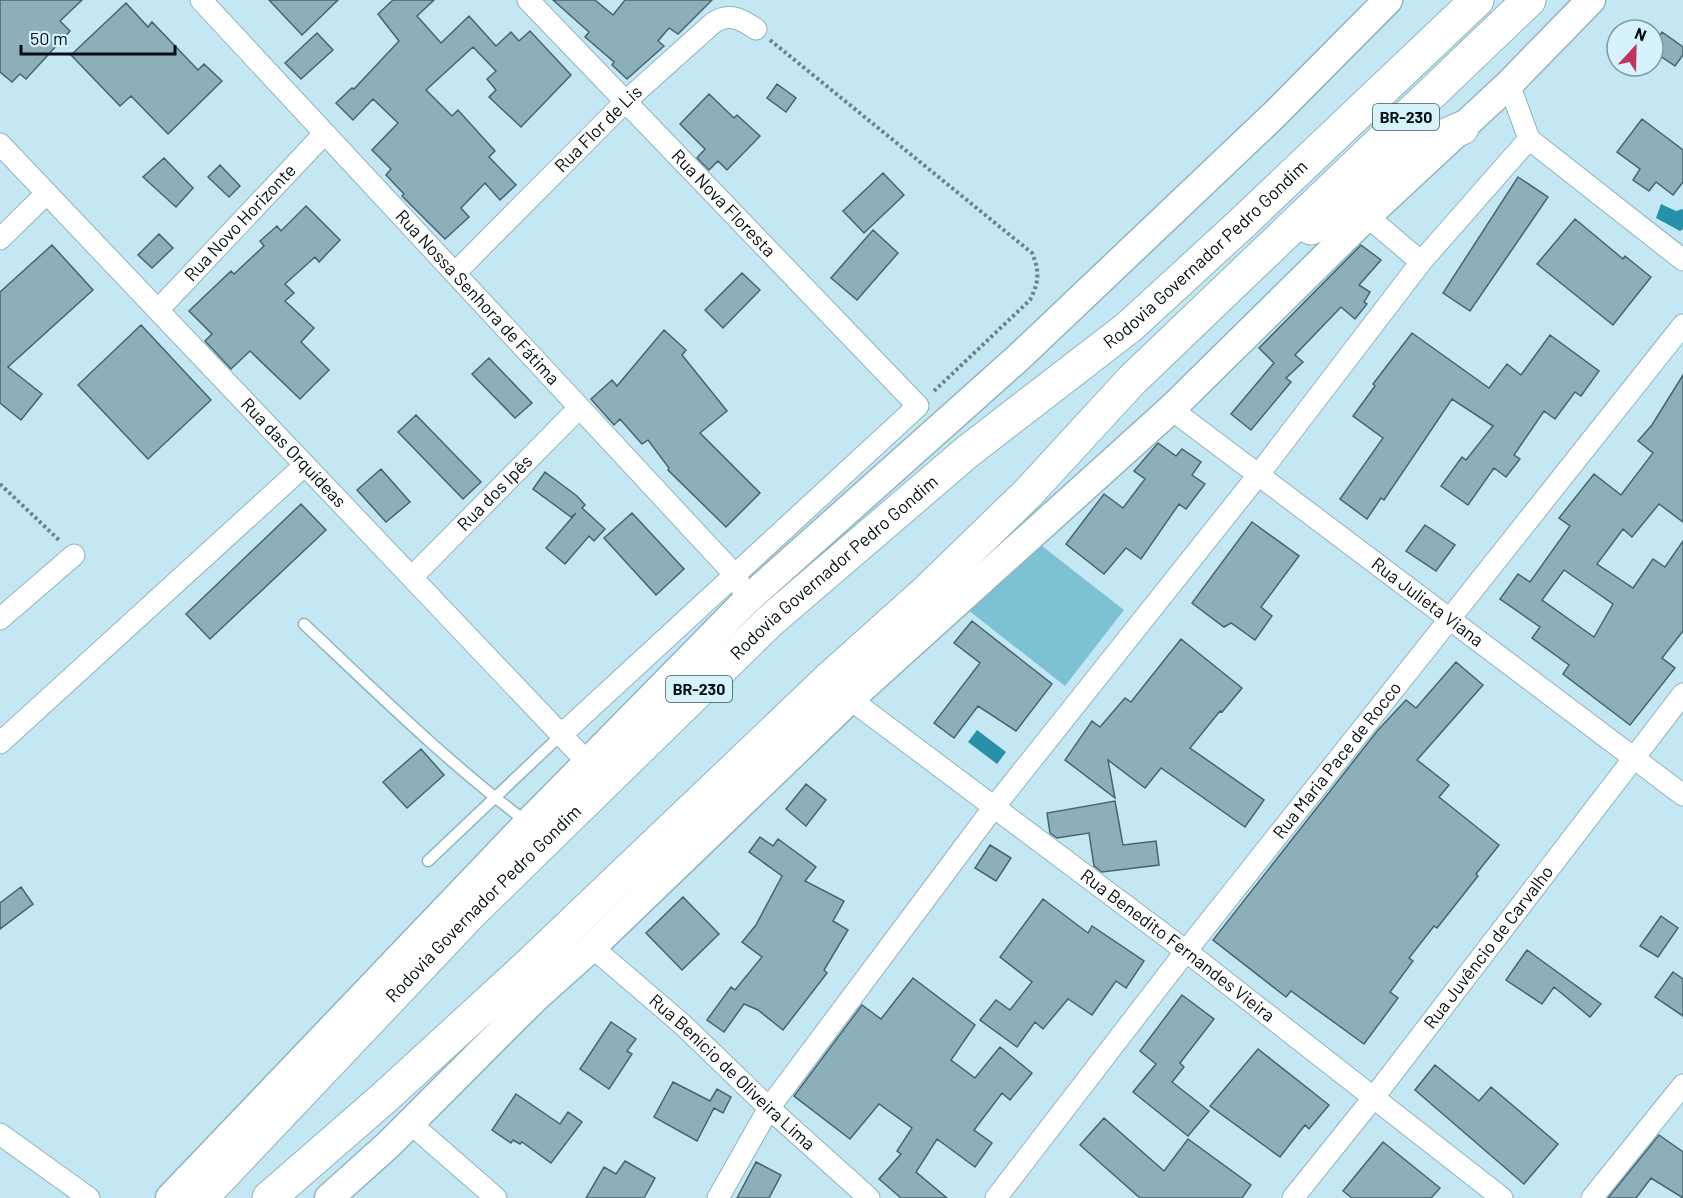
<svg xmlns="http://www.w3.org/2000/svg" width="1683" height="1198" font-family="Barlow,sans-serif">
	<rect width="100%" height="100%" fill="#c3e8f3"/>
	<path fill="#7cc1d4" d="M 1033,539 L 1124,610 L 1065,686 L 968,610 Z"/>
	<path fill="#2890a9" d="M 1661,204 L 1676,211 L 1683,209 L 1683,229 L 1680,231 L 1656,218 Z
		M 977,730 L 1006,752 L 997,764 L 968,742 Z"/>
	<path fill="#8cafba" stroke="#456670" stroke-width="1.5" fill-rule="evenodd" d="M 0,0 L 82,0 L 60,21 L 70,31 L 26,79 L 20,74 L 12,82 L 0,72 Z
		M 269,0 L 338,0 L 302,35 Z
		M 393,0 L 434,0 L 417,16 L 441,43 L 469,16 L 496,46 L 511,32 L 519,41 L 530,31 L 571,75 L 521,127 L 489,97 L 496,90 L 487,79 L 496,71 L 473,47 L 426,90 L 452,116 L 458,110 L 495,151 L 489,157 L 516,185 L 500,200 L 485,183 L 461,208 L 469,217 L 445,239 L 402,196 L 404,194 L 386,175 L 391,169 L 372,150 L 398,123 L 373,99 L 353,120 L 336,103 L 352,88 L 354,89 L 399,41 L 378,14 Z
		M 553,0 L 595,0 L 613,15 L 625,0 L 712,0 L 678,34 L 669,28 L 658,41 L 664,46 L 627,79 L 612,65 L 614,62 L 585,37 L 589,32 Z
		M 126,3 L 148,27 L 152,22 L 198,70 L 204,64 L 222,81 L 168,134 L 131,96 L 120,106 L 71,55 Z
		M 1662,32 L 1683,47 L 1683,55 L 1675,66 L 1653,51 L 1653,45 Z
		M 317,33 L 333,50 L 301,79 L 285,63 Z
		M 777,84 L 796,98 L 786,112 L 767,98 Z
		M 709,94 L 734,118 L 737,115 L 760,136 L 727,170 L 718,161 L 709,170 L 697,158 L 705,149 L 680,124 Z
		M 1642,119 L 1683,150 L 1683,182 L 1673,195 L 1656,182 L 1649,191 L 1633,180 L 1640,169 L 1617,152 Z
		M 164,158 L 193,188 L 176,207 L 143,177 Z
		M 220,165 L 240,186 L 229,197 L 208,177 Z
		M 883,173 L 904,195 L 864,233 L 843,211 Z
		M 1518,177 L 1548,197 L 1470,311 L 1443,293 Z
		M 306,206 L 340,240 L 319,262 L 315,257 L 285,284 L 294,293 L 285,301 L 314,328 L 301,342 L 329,370 L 300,399 L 250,351 L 231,369 L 205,341 L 212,334 L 189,311 L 231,271 L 234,274 L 264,246 L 260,241 L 277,226 L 281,231 Z
		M 1575,219 L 1623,259 L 1625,256 L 1651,277 L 1613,325 L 1537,264 Z
		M 873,230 L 898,253 L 857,300 L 831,278 Z
		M 159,234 L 173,248 L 152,268 L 138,255 Z
		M 52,245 L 93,290 L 8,367 L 42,394 L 21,420 L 0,403 L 0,292 Z
		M 1361,245 L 1381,260 L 1359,285 L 1370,292 L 1364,302 L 1367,304 L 1355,319 L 1341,307 L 1295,355 L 1303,362 L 1286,378 L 1291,382 L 1251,430 L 1231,414 L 1274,363 L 1259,348 Z
		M 742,273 L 760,290 L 723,328 L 705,310 Z
		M 141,325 L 211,400 L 148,459 L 78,385 Z
		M 664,330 L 686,350 L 682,355 L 727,411 L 700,433 L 760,493 L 726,527 L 668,470 L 669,468 L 648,440 L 642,444 L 620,419 L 614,425 L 591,399 L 612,380 L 617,386 Z
		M 1412,333 L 1489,388 L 1507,364 L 1521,375 L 1550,335 L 1599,371 L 1581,396 L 1575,392 L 1555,419 L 1544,411 L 1514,455 L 1520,459 L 1506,477 L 1494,468 L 1468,505 L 1441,486 L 1462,457 L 1466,460 L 1493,426 L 1452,399 L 1384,500 L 1381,498 L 1367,519 L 1340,499 L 1383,438 L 1353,416 L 1375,386 L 1373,384 Z
		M 489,358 L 532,403 L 515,418 L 472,374 Z
		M 1683,375 L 1683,522 L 1659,504 L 1632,537 L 1623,529 L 1597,564 L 1633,588 L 1653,559 L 1665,567 L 1683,541 L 1683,631 L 1662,658 L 1675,668 L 1630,725 L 1563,674 L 1569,665 L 1532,638 L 1540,627 L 1500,599 L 1518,574 L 1530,582 L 1570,526 L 1559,518 L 1594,474 L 1621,495 L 1653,453 L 1638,441 L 1652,425 ZM 1564,570 L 1613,604 L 1594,637 L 1542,600 Z
		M 416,415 L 481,482 L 463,499 L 398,432 Z
		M 1158,443 L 1176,456 L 1182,449 L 1201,462 L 1192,475 L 1205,484 L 1186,509 L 1179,504 L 1141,559 L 1126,548 L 1104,574 L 1066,544 L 1104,494 L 1123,508 L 1145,479 L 1134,471 Z
		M 381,469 L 410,502 L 386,522 L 357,490 Z
		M 545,472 L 577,496 L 585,505 L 582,508 L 605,529 L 594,541 L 589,536 L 565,564 L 546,548 L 576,513 L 571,517 L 533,489 Z
		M 301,504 L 326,530 L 210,639 L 186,614 Z
		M 632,513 L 684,569 L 656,595 L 604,538 Z
		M 1252,522 L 1299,556 L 1261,607 L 1272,616 L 1255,640 L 1231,623 L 1224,627 L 1192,603 Z
		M 1425,525 L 1455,545 L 1436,571 L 1406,551 Z
		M 972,621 L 1052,684 L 1016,731 L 978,706 L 954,738 L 934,723 L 980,663 L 954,643 Z
		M 1181,639 L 1242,688 L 1222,712 L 1220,711 L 1190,748 L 1264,800 L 1245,827 L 1161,768 L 1145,788 L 1108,760 L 1115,798 L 1065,760 L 1092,721 L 1100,727 L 1125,698 L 1131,702 Z
		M 1456,662 L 1483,685 L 1417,760 L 1449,785 L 1439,797 L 1499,845 L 1476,874 L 1478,876 L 1437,928 L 1434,926 L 1409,958 L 1413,961 L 1390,992 L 1398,998 L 1364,1044 L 1291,991 L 1286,997 L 1213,940 L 1378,730 L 1406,700 L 1416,708 Z
		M 421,749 L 444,775 L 407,808 L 383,782 Z
		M 806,784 L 826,800 L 806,826 L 786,809 Z
		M 1115,801 L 1123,845 L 1156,841 L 1159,865 L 1102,872 L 1094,866 L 1089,833 L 1057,838 L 1050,833 L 1047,813 Z
		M 760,837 L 773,846 L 778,839 L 816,867 L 805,881 L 844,901 L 833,921 L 848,930 L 824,970 L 827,973 L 783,1030 L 758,1010 L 744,1004 L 724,1032 L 707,1020 L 731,987 L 735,990 L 762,957 L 742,942 L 756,925 L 782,876 L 749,852 Z
		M 990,845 L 1011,858 L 996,881 L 975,868 Z
		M 21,887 L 33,904 L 0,929 L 0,903 Z
		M 683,897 L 719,934 L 682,970 L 646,933 Z
		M 1043,899 L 1088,933 L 1092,926 L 1144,961 L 1126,988 L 1116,981 L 1092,1015 L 1068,999 L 1043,1029 L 1035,1022 L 1017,1047 L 980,1020 L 996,1000 L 1010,1010 L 1032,982 L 1000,957 Z
		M 1661,916 L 1678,928 L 1658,957 L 1640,946 Z
		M 1527,950 L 1601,1004 L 1590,1017 L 1554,987 L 1542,1004 L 1506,980 Z
		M 1673,972 L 1683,979 L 1683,1016 L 1655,997 Z
		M 913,978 L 975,1025 L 951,1060 L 975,1078 L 1000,1047 L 1032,1073 L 1010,1100 L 1002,1093 L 974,1130 L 992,1143 L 975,1167 L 937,1139 L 916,1172 L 947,1198 L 901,1198 L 879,1179 L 901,1154 L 897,1151 L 912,1128 L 879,1104 L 850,1139 L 794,1096 L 862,1005 L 881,1019 Z
		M 1182,995 L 1214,1019 L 1180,1063 L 1184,1067 L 1172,1082 L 1209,1111 L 1188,1136 L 1133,1092 L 1156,1064 L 1140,1051 Z
		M 611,1022 L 636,1039 L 627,1051 L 632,1054 L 609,1089 L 580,1069 Z
		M 1258,1049 L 1329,1105 L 1309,1129 L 1305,1125 L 1280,1157 L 1210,1106 Z
		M 1435,1065 L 1479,1101 L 1491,1087 L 1558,1144 L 1524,1184 L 1415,1090 Z
		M 673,1082 L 710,1101 L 717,1089 L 731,1097 L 723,1113 L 714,1108 L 697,1141 L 654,1117 Z
		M 516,1094 L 560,1124 L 568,1112 L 582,1122 L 551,1163 L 522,1142 L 520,1144 L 513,1140 L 511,1143 L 492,1130 Z
		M 1104,1118 L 1164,1171 L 1188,1139 L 1251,1185 L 1242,1198 L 1140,1198 L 1080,1145 Z
		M 1659,1135 L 1683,1152 L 1683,1198 L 1651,1178 L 1636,1198 L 1608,1198 Z
		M 1383,1142 L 1440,1188 L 1431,1198 L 1352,1198 L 1343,1191 Z
		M 625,1161 L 655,1178 L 644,1198 L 586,1198 L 604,1167 L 616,1174 Z
		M 756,1162 L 781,1175 L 769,1198 L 737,1198 Z"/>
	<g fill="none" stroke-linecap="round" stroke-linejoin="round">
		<g stroke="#90b4be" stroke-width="13">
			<path id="lane" d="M 304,624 C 376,692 448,763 528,823
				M 428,861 L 561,735"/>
		</g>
		<g stroke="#90b4be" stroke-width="23">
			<g id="street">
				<path id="s1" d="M 201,0 L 736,576 L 742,589"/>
				<path id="s2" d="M 528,0 L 918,406 L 561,735"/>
				<path d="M 1509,84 L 1529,139 L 1683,260"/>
				<path id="s3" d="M 0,144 L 588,763"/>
				<path d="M 1367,216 L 1421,262"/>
				<path d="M 0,239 L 47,193"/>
				<path id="s4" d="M 456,272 L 626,101 L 713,23 C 729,12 741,19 756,29"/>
				<path id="s5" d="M 158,310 L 324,134"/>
				<path id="s6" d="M 1171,409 L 1683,795"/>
				<path id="s7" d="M 412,577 L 579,408"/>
				<path d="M 0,619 L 74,555"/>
				<path id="s8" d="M 850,699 L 1186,951 L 1502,1198"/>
				<path d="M 0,743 L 305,465"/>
				<path id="s9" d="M 592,947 L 682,1024 L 769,1108 L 869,1198"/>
				<path d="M 410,1123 L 496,1198"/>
				<path d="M 0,1134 L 89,1198"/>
				<path d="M 718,1198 L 769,1108 L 994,807 L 1259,474 L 1421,262 L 1529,139"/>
				<path id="s10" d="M 996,1198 L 1186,951 L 1683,325"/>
				<path id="s11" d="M 1293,1198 L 1374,1097 L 1683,694"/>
				<path d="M 1592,1198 L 1683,1085"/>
			</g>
		</g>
		<g stroke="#90b4be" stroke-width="31">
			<path id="secondary" d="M 170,1198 L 528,823 L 747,600 L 1019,357 L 1274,115 L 1388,0
				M 329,1198 L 388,1145 L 535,998 L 592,947 L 850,699 L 1171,409 L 1367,216 L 1509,84 L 1591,0"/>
		</g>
		<g stroke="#90b4be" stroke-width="35">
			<g id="highway">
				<path d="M 1311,228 L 1327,221 L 1421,146 L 1462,128"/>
				<path id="s12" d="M 201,1198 L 472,912 L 770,621 L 967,452 L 1129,327 L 1239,226 L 1477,0"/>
				<path d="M 269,1198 L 385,1097 L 531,963 L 831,677 L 927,591 L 1028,493 L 1132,380 L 1529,0"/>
			</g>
		</g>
		<path stroke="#6a838b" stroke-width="4" stroke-dasharray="3 3" stroke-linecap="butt" d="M 770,40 L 1032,253 C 1040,272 1039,282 1030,300 L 932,393
			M 0,484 L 60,541"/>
		<use href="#lane" stroke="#fff" stroke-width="10"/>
		<use href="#street" stroke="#fff" stroke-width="21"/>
		<use href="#secondary" stroke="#fff" stroke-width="28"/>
		<use href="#highway" stroke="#fff" stroke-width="33"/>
	</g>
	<g text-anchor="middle" stroke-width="5" stroke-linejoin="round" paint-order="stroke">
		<g fill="#d6f3fc" stroke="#425358" stroke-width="1.5">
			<rect x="1373" y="104" width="66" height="26" rx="4.5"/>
			<rect x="666" y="676" width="66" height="26" rx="4.5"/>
		</g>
		<g font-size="16" font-weight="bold" fill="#030e12">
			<text x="1406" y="123">BR-230</text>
			<text x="699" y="695">BR-230</text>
		</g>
		<g font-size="18" fill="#030e12" stroke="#d6f3fc">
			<text dy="6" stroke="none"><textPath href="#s4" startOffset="202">Rua Flor de Lis</textPath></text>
			<text dy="6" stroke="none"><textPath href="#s2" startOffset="282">Rua Nova Floresta</textPath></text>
			<text dy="6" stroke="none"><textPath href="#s5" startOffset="120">Rua Novo Horizonte</textPath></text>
			<text dy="6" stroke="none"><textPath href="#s12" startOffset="1380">Rodovia Governador Pedro Gondim</textPath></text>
			<text dy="6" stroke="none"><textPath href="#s1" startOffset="406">Rua Nossa Senhora de Fátima</textPath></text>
			<text dy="6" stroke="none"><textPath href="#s3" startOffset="426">Rua das Orquídeas</textPath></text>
			<text dy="6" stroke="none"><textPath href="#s7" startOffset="118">Rua dos Ipês</textPath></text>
			<text dy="6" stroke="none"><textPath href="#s12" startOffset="894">Rodovia Governador Pedro Gondim</textPath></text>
			<text dy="6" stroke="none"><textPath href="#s6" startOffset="321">Rua Julieta Viana</textPath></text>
			<text dy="6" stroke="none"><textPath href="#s10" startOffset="555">Rua Maria Pace de Rocco</textPath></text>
			<text dy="6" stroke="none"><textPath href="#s12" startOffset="408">Rodovia Governador Pedro Gondim</textPath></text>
			<text dy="6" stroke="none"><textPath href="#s8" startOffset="410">Rua Benedito Fernandes Vieira</textPath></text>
			<text dy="6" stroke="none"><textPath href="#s11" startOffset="318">Rua Juvêncio de Carvalho</textPath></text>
			<text dy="6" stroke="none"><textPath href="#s9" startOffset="188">Rua Benício de Oliveira Lima</textPath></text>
		</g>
	</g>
	<g transform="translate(1635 48) rotate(22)"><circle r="28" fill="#d6f3fc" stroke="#82979e" stroke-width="1.5"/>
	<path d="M0-4.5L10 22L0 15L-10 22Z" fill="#c2345e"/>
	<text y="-9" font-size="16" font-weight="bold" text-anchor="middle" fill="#030e12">N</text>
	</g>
	<path d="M21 45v9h154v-9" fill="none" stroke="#030e12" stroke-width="3"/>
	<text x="30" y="45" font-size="18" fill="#030e12" stroke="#d6f3fc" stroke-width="4.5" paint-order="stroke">50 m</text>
</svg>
